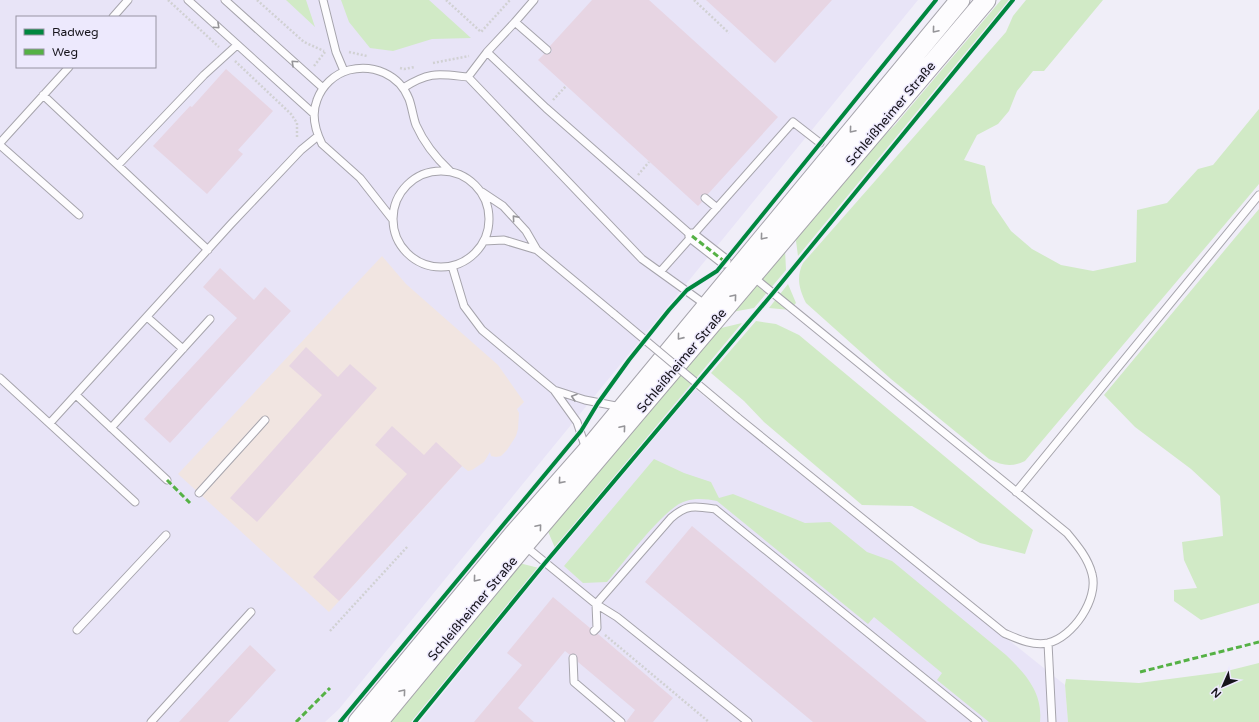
<svg xmlns="http://www.w3.org/2000/svg" width="1259" height="722" font-family="'Varela Round',sans-serif">
	<rect width="100%" height="100%" fill="#f0eef8"/>
	<path fill="#e8e4f7" fill-rule="evenodd" d="M 0,0 L 918,0 L 339,709 L 325,722 L 0,722 ZM 17,17 L 155,17 L 155,67 L 17,67 Z
		M 690,385 L 1065,685 L 1068,722 L 420,722 Z"/>
	<path fill="#f1e5e1" d="M 382,256 L 406,284 L 498,365 L 524,402 L 517,409 L 519,413 L 518,429 L 516,436 L 507,450 L 501,456 L 496,457 L 491,456 L 490,452 L 484,462 L 472,470 L 468,471 L 462,466 L 329,612 L 178,474 Z"/>
	<path fill="#d1eac6" d="M 286,0 L 306,0 L 315,27 Z
		M 341,0 L 429,0 L 471,38 L 432,39 L 393,51 L 370,48 L 349,22 Z
		M 1001,0 L 1009,0 L 798,256 L 796,241 L 798,230 L 856,163 L 895,125 Z
		M 1026,0 L 1103,0 L 1044,71 L 1033,71 L 1017,91 L 1009,111 L 998,124 L 977,135 L 964,160 L 985,166 L 992,203 L 1011,231 L 1032,249 L 1061,265 L 1093,271 L 1136,262 L 1137,210 L 1167,203 L 1198,169 L 1213,165 L 1259,109 L 1259,184 L 1025,461 C 1012,467 1003,466 989,459 L 891,379 L 806,303 C 799,289 796,277 803,263 L 1006,32 L 1013,16 Z
		M 1259,209 L 1259,603 L 1201,620 L 1174,601 L 1174,590 L 1197,588 L 1184,560 L 1182,542 L 1223,536 L 1220,496 L 1191,469 L 1135,427 L 1104,395 Z
		M 785,249 L 786,270 L 754,308 L 732,312 Z
		M 788,284 L 796,303 L 790,310 L 769,308 Z
		M 756,321 L 776,324 L 799,335 L 1033,530 L 1025,554 L 980,543 L 912,506 L 862,505 L 764,422 L 744,401 L 711,373 Z
		M 742,323 L 555,548 L 547,529 L 717,329 Z
		M 654,459 L 684,473 L 711,482 L 719,498 L 733,494 L 805,523 L 830,522 L 867,552 L 892,561 L 1006,655 C 1026,674 1043,693 1040,722 L 989,722 L 937,680 L 942,673 L 874,617 L 868,624 L 717,501 C 707,499 696,498 686,501 C 665,506 623,564 607,582 L 583,583 L 564,566 Z
		M 519,563 L 539,568 L 411,722 L 387,722 Z
		M 1259,663 L 1259,722 L 1068,722 L 1065,685 L 1066,679 L 1139,683 L 1223,672 Z"/>
	<path fill="#e7d5e3" d="M 592,0 L 649,0 L 778,117 L 708,194 L 701,195 L 700,198 L 702,202 L 698,206 L 538,60 L 544,54 L 550,54 L 552,51 L 550,46 Z
		M 706,0 L 832,0 L 775,63 Z
		M 226,69 L 273,111 L 238,150 L 243,154 L 207,194 L 153,146 L 190,106 L 192,107 Z
		M 220,268 L 254,300 L 265,287 L 291,311 L 170,443 L 144,419 L 237,318 L 203,287 Z
		M 306,347 L 338,377 L 350,364 L 377,388 L 257,522 L 230,498 L 322,395 L 289,366 Z
		M 392,426 L 424,455 L 436,442 L 462,466 L 339,601 L 313,577 L 407,474 L 375,445 Z
		M 692,526 L 927,722 L 813,722 L 645,582 Z
		M 553,597 L 590,628 L 591,635 L 598,634 L 673,698 L 653,722 L 626,722 L 635,710 L 578,662 L 576,654 L 570,655 L 565,651 L 518,708 L 534,722 L 474,722 L 522,665 L 507,653 Z
		M 250,645 L 276,670 L 228,722 L 179,722 Z"/>
	<g fill="none" stroke-linecap="round" stroke-linejoin="round">
		<g stroke="#a6a4ac" stroke-width="9">
			<path id="lane" d="M 188,0 L 314,114
				M 225,0 L 323,88
				M 323,0 L 336,52 L 344,71
				M 113,17 L 128,0
				M 515,22 L 534,0
				M 487,52 L 546,108 L 692,236 L 660,272
				M 468,77 L 642,259 L 706,305
				M 403,88 C 430,71 438,74 468,77 L 487,52 L 515,22 L 547,50
				M 43,95 L 208,250
				M 0,143 L 69,67
				M 0,145 L 79,215
				M 118,165 L 204,75 L 237,45
				M393 219a48 48 0 1 1 96 0a48 48 0 1 1-96 0Z
				M 482,192 L 503,206 L 526,231 L 537,250 L 614,314
				M 705,198 L 717,208
				M 393,220 L 360,178 L 322,144 C 315,130 311,115 317,100 C 322,86 334,74 349,70 C 373,64 399,74 409,99 C 412,107 413,117 416,125 C 424,143 436,158 450,171
				M 692,236 L 793,122 L 820,143
				M 484,241 L 504,240 L 537,250
				M 452,266 L 464,306 L 482,330 L 554,390 L 577,422 L 586,449
				M 147,317 L 183,349
				M 0,378 L 135,502
				M 554,390 L 585,400 L 621,407
				M 76,395 L 167,480
				M 737,417 L 1004,633 C 1018,639 1032,646 1048,643 C 1073,637 1099,599 1092,574 C 1088,558 1077,545 1067,533 L 752,276
				M 50,423 L 231,224 L 301,150 L 318,136
				M 111,428 L 210,319
				M 1016,492 L 1259,195
				M 199,493 L 265,420
				M 525,546 L 596,604 L 617,617 L 748,722
				M 77,630 L 166,535
				M 594,631 L 597,628 L 596,604 L 671,518 C 687,504 695,506 715,509 L 978,722
				M 1048,643 L 1052,722
				M 573,658 L 574,682 L 621,722
				M 151,722 L 251,612"/>
		</g>
		<g stroke="#a6a4ac" stroke-width="15">
			<path id="street" d="M 692,236 L 724,261"/>
		</g>
		<g stroke="#a6a4ac" stroke-width="21">
			<path id="secondary" d="M 358,722 L 513,535 L 587,451 L 960,0
				M 378,722 L 524,545 L 986,0"/>
		</g>
		<path stroke="#d1d1d3" stroke-width="2.5" stroke-dasharray="2 2" stroke-linecap="butt" d="M 168,0 L 219,47
			M 257,0 L 304,42 L 324,51
			M 446,0 L 481,32 L 510,0
			M 694,0 L 729,33
			M 349,52 L 367,56
			M 235,61 L 291,114 L 297,123 L 297,138
			M 433,63 L 469,56
			M 314,66 L 325,52
			M 400,68 L 404,69 L 415,67
			M 553,100 L 566,86
			M 638,175 L 649,162
			M 330,631 L 408,546
			M 605,635 L 709,722"/>
		<use href="#lane" stroke="#fdfcfe" stroke-width="7"/>
		<use href="#street" stroke="#fdfcfe" stroke-width="13"/>
		<use href="#secondary" stroke="#fdfcfe" stroke-width="19"/>
		<g stroke="#a6a4ac" stroke-width="9" stroke-linecap="butt">
			<path id="lane-bridge" d="M 614,314 L 737,417"/>
		</g>
		<use href="#lane-bridge" stroke="#fdfcfe" stroke-width="7"/>
		<path stroke="#55b145" stroke-width="3" stroke-dasharray="6 3" stroke-linecap="butt" d="M 692,236 L 724,261
			M 167,480 L 190,503
			M 1140,672 L 1259,642
			M 296,722 L 330,688"/>
		<g stroke="#ede9fd" stroke-width="6">
			<path id="cycleway" d="M 340,722 L 581,431 L 598,403 L 629,360 L 669,310 L 687,290 L 717,271 L 936,0
				M 415,722 L 545,563 L 773,293 L 1013,0"/>
		</g>
		<use href="#cycleway" stroke="#00873e" stroke-width="4"/>
	</g>
	<defs><path id="oneway-chevron" d="M-2-3.5L2.5 0L-2 3.5" fill="none" stroke-width="1.6" stroke-linecap="round" stroke-linejoin="round"/></defs>
	<g stroke="#959498">
		<use href="#oneway-chevron" transform="translate(217 26) rotate(43)"/>
		<use href="#oneway-chevron" transform="translate(935 30) rotate(130)"/>
		<use href="#oneway-chevron" transform="translate(294 63) rotate(-137)"/>
		<use href="#oneway-chevron" transform="translate(852 130) rotate(130)"/>
		<use href="#oneway-chevron" transform="translate(515 218) rotate(-131)"/>
		<use href="#oneway-chevron" transform="translate(763 237) rotate(130)"/>
		<use href="#oneway-chevron" transform="translate(734 297) rotate(-50)"/>
		<use href="#oneway-chevron" transform="translate(680 337) rotate(129)"/>
		<use href="#oneway-chevron" transform="translate(574 397) rotate(-163)"/>
		<use href="#oneway-chevron" transform="translate(623 428) rotate(-50)"/>
		<use href="#oneway-chevron" transform="translate(561 481) rotate(131)"/>
		<use href="#oneway-chevron" transform="translate(539 527) rotate(-50)"/>
		<use href="#oneway-chevron" transform="translate(476 579) rotate(130)"/>
		<use href="#oneway-chevron" transform="translate(403 692) rotate(-50)"/>
	</g>
	<g text-anchor="middle" stroke-width="3" stroke-linejoin="round" paint-order="stroke">
		<g font-size="13" fill="#16141b" stroke="#ede9fd">
			<text transform="translate(890 113) rotate(-50)" y="5">Schleißheimer Straße</text>
			<text transform="translate(681 360) rotate(-50)" y="5">Schleißheimer Straße</text>
			<text transform="translate(472 608) rotate(-50)" y="5">Schleißheimer Straße</text>
		</g>
	</g>
	<rect x="16" y="16" width="140" height="52" fill="#ede9fd" stroke="#9794a3"/>
	<rect x="24" y="29" width="20" height="6" fill="#00873e" stroke="#9794a3"/>
	<text x="52" y="36" font-size="12" fill="#16141b">Radweg</text>
	<rect x="24" y="49" width="20" height="6" fill="#55b145" stroke="#9794a3"/>
	<text x="52" y="56" font-size="12" fill="#16141b">Weg</text>
	<g transform="translate(1223 686) rotate(225)" stroke="#ede9fd" stroke-width="3" paint-order="stroke">
	<path d="M0-3L7 15L0 10L-7 15Z" fill="#16141b"/>
	<text y="-6" font-size="11" font-weight="bold" text-anchor="middle" fill="#16141b">N</text>
	</g>
</svg>
